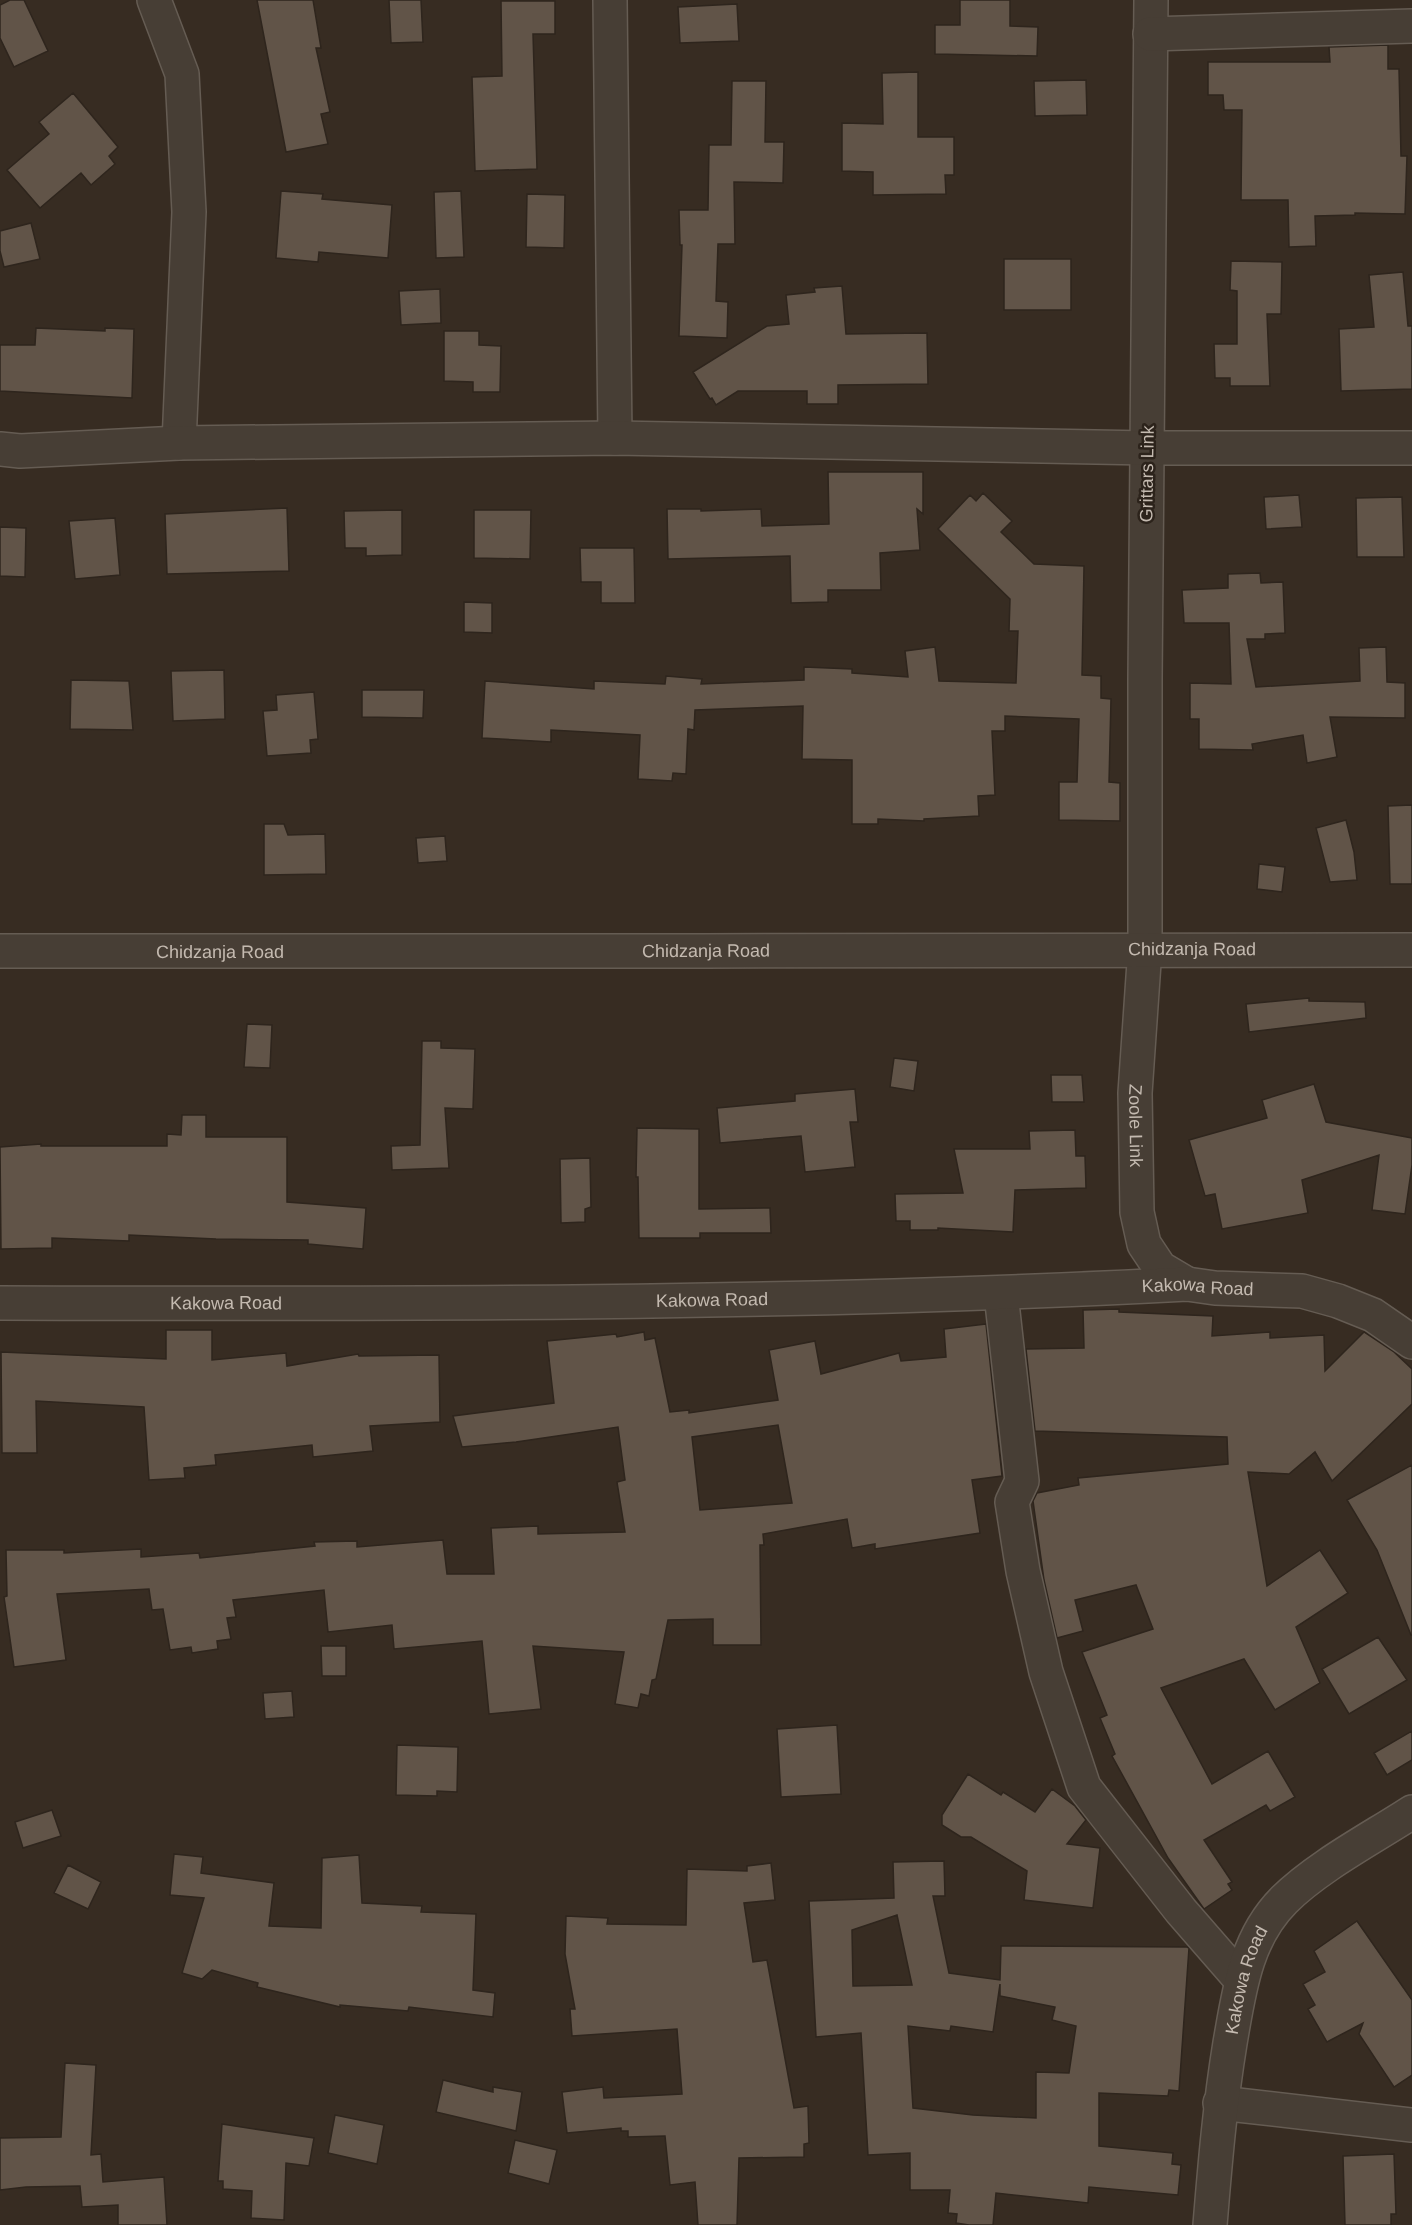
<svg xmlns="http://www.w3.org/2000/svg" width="1412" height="2225" font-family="Arial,sans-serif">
	<rect width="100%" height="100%" fill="#372c22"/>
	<path fill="#615448" stroke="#2e251d" stroke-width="1.5" fill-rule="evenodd" d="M 10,0 L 24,0 L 48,51 L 14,67 L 0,38 L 0,5 Z
		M 257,0 L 313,0 L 321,48 L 316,48 L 330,112 L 321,114 L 328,144 L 286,152 Z
		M 389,0 L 421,0 L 423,42 L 391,43 Z
		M 960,0 L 1010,0 L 1010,26 L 1038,27 L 1037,56 L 935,54 L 935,25 L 960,25 Z
		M 501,1 L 555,1 L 555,34 L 533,34 L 537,169 L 475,171 L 472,77 L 502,76 Z
		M 737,4 L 739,41 L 680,43 L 678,7 Z
		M 1388,45 L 1388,69 L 1399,69 L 1401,156 L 1407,156 L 1405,214 L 1355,213 L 1355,215 L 1315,216 L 1316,246 L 1289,247 L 1288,200 L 1241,200 L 1242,110 L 1224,110 L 1223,95 L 1208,95 L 1208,62 L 1330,62 L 1329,47 Z
		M 918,72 L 918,137 L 954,137 L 954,175 L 945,175 L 946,194 L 873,195 L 873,172 L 842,171 L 842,123 L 883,124 L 882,73 Z
		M 1086,80 L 1087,115 L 1035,116 L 1034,81 Z
		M 732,81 L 766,81 L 765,142 L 784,142 L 783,183 L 734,182 L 735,244 L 718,244 L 716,301 L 728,302 L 727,338 L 679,336 L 682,245 L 680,245 L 679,210 L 708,210 L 709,145 L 731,145 Z
		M 73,93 L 118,147 L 109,156 L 115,164 L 91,185 L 81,173 L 40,208 L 7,170 L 49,134 L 39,122 Z
		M 281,191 L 323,194 L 322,199 L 392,205 L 388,258 L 319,252 L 318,262 L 276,258 Z
		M 461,191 L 464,257 L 436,258 L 434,192 Z
		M 527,194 L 565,195 L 564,248 L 526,247 Z
		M 31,223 L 40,259 L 4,267 L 0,251 L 0,231 Z
		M 1004,259 L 1071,259 L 1071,310 L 1004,310 Z
		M 1231,261 L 1282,262 L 1281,314 L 1267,314 L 1270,386 L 1230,386 L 1230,378 L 1215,378 L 1214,344 L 1237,344 L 1237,291 L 1230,290 Z
		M 1403,272 L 1408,326 L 1412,326 L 1412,389 L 1341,391 L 1339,329 L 1374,327 L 1369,275 Z
		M 842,286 L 846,334 L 927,333 L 928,384 L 838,385 L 838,404 L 807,404 L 807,391 L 738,391 L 716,405 L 712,398 L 710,399 L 693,372 L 767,326 L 789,324 L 786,295 L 815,292 L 814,288 Z
		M 440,289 L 441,323 L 401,325 L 399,291 Z
		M 36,328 L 105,331 L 105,328 L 134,329 L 132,398 L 0,391 L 0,345 L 35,345 Z
		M 444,331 L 479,331 L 479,345 L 501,346 L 500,392 L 473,392 L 473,382 L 444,381 Z
		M 828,472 L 923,472 L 923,514 L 917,509 L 920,550 L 880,553 L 881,590 L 828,590 L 828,602 L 791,603 L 790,556 L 668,559 L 667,509 L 701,509 L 701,511 L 761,509 L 762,526 L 829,524 Z
		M 983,493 L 1012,521 L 1001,532 L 1034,564 L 1084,566 L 1082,675 L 1101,676 L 1101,698 L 1111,699 L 1109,782 L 1120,783 L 1120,821 L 1059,820 L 1059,782 L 1077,782 L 1079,719 L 1005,716 L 1005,731 L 992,731 L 995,795 L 978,796 L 979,816 L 924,819 L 924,821 L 878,819 L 878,824 L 852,824 L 852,760 L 802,759 L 803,706 L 695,710 L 694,730 L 688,729 L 686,774 L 673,773 L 672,781 L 638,779 L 640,735 L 551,730 L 551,742 L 482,738 L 485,681 L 594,689 L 594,681 L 665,684 L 666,676 L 702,679 L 701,684 L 804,680 L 804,667 L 852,669 L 852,673 L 908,677 L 905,651 L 935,647 L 939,681 L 1016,683 L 1018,631 L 1009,631 L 1010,599 L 938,529 L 970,495 L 976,501 Z
		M 1299,495 L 1302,527 L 1266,529 L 1264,497 Z
		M 1402,497 L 1404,557 L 1357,557 L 1356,498 Z
		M 287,508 L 289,571 L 167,574 L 165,514 Z
		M 402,510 L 402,555 L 366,556 L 366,548 L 345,548 L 344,511 Z
		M 474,510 L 531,510 L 530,559 L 474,558 Z
		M 115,518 L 120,575 L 75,579 L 69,521 Z
		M 0,527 L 26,528 L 25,577 L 0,576 Z
		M 580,548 L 634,548 L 635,603 L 601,603 L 601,582 L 581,582 Z
		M 1260,573 L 1261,583 L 1283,582 L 1285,633 L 1265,634 L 1265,639 L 1247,639 L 1256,687 L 1360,681 L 1359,648 L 1386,647 L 1387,682 L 1405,683 L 1405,718 L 1330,717 L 1337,757 L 1307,763 L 1303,735 L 1252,744 L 1253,750 L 1199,749 L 1199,719 L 1190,719 L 1190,683 L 1231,684 L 1229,623 L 1184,623 L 1182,590 L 1228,588 L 1228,574 Z
		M 464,602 L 492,603 L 492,633 L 464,632 Z
		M 224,670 L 225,719 L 173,721 L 171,671 Z
		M 71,680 L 129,681 L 133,730 L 70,729 Z
		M 362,690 L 424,690 L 423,718 L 362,717 Z
		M 314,692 L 318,739 L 310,740 L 311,753 L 267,756 L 263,711 L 277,710 L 276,695 Z
		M 1412,805 L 1412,884 L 1390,884 L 1388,806 Z
		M 1346,820 L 1354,852 L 1357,880 L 1330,882 L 1316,828 Z
		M 264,824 L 284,824 L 288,835 L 325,834 L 326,874 L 264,875 Z
		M 445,836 L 447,861 L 418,863 L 416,838 Z
		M 1259,864 L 1285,867 L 1282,892 L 1257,889 Z
		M 1309,998 L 1309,1001 L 1365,1002 L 1366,1018 L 1249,1032 L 1246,1004 Z
		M 247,1024 L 272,1025 L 270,1068 L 244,1067 Z
		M 422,1041 L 441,1041 L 441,1048 L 475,1049 L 473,1109 L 445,1108 L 449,1168 L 392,1170 L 391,1146 L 420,1145 Z
		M 894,1058 L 918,1061 L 914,1091 L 890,1087 Z
		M 1051,1075 L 1082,1075 L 1084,1102 L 1052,1102 Z
		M 1314,1084 L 1326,1122 L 1412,1138 L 1412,1165 L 1405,1214 L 1372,1210 L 1379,1155 L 1302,1180 L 1308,1213 L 1222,1229 L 1215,1194 L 1205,1196 L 1189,1140 L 1267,1118 L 1262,1100 Z
		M 855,1089 L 858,1122 L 850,1122 L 855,1167 L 805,1172 L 801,1136 L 720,1143 L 717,1108 L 795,1101 L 795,1094 Z
		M 182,1115 L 206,1115 L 206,1137 L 287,1137 L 287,1202 L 366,1208 L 363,1249 L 308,1244 L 308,1240 L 216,1239 L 129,1235 L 129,1241 L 52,1238 L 52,1248 L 1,1249 L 0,1147 L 41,1144 L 41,1146 L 167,1146 L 167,1134 L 181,1135 Z
		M 637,1128 L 699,1129 L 699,1209 L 770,1208 L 771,1233 L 700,1233 L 700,1238 L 639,1238 L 638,1177 L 636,1177 Z
		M 1075,1130 L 1076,1156 L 1085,1156 L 1086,1188 L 1015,1190 L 1013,1232 L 938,1228 L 938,1230 L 910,1230 L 910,1221 L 896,1221 L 895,1194 L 963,1193 L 954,1149 L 1030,1149 L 1029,1131 Z
		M 590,1158 L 591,1207 L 585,1209 L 585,1222 L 561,1223 L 560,1159 Z
		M 1119,1309 L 1119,1312 L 1213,1316 L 1212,1336 L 1270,1332 L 1270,1338 L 1324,1335 L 1325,1371 L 1364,1332 L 1394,1352 L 1412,1369 L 1412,1404 L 1332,1481 L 1315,1452 L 1289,1474 L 1248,1472 L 1267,1586 L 1320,1550 L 1348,1593 L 1296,1627 L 1320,1683 L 1275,1710 L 1244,1659 L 1161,1688 L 1212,1784 L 1268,1751 L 1295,1797 L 1270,1811 L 1266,1805 L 1204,1840 L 1232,1882 L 1228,1884 L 1232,1890 L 1204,1909 L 1168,1858 L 1112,1756 L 1115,1754 L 1100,1718 L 1107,1715 L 1082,1652 L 1153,1629 L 1136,1585 L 1075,1600 L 1083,1631 L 1057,1638 L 1044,1580 L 1033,1501 L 1037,1493 L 1079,1485 L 1078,1478 L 1228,1464 L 1227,1437 L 1035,1431 L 1026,1349 L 1084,1348 L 1083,1310 Z
		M 986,1324 L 1002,1476 L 972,1480 L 980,1533 L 875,1549 L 875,1544 L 852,1548 L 847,1519 L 763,1534 L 764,1545 L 760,1545 L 761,1645 L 713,1645 L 713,1619 L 668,1620 L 656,1679 L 652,1680 L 649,1696 L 641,1694 L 638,1708 L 615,1704 L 624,1652 L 533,1646 L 541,1709 L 489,1714 L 482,1641 L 394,1649 L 392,1625 L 328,1632 L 324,1590 L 233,1600 L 236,1617 L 227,1618 L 231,1639 L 217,1641 L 218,1649 L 192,1653 L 191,1647 L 170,1650 L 163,1609 L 152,1610 L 149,1589 L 57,1594 L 66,1660 L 14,1667 L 4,1597 L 7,1596 L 6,1550 L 64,1550 L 64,1553 L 141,1549 L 141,1557 L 199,1553 L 200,1558 L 315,1546 L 314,1542 L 357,1541 L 357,1547 L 443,1540 L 447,1574 L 494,1574 L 491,1528 L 538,1526 L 538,1534 L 625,1532 L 617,1482 L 625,1480 L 618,1427 L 516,1442 L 462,1447 L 453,1416 L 554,1403 L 547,1341 L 616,1334 L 617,1337 L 644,1332 L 645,1340 L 655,1338 L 670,1412 L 689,1410 L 689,1413 L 778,1400 L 769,1350 L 815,1341 L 821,1374 L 899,1353 L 901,1361 L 946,1357 L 944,1329 ZM 778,1425 L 792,1503 L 700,1510 L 692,1437 Z
		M 166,1330 L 212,1330 L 212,1360 L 286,1353 L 287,1366 L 358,1354 L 359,1356 L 439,1355 L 440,1422 L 370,1426 L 373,1451 L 313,1457 L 312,1445 L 215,1455 L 216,1465 L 184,1468 L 185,1478 L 149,1480 L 144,1407 L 36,1401 L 37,1453 L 2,1453 L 1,1352 L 166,1359 Z
		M 1412,1465 L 1412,1635 L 1411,1635 L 1377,1550 L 1347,1500 Z
		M 1378,1637 L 1407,1680 L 1349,1714 L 1322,1669 Z
		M 321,1646 L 346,1646 L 346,1676 L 322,1676 Z
		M 292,1691 L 294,1717 L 265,1719 L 263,1693 Z
		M 837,1725 L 841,1794 L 781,1797 L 777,1729 Z
		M 1412,1731 L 1412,1760 L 1387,1775 L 1374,1753 Z
		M 397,1745 L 458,1747 L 457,1792 L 437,1791 L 437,1796 L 396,1795 Z
		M 968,1774 L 1001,1795 L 1003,1792 L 1035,1812 L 1052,1789 L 1075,1806 L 1086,1820 L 1067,1844 L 1100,1848 L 1093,1908 L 1024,1900 L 1027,1871 L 971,1837 L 961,1837 L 942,1825 L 942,1815 Z
		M 52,1810 L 61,1836 L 23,1848 L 15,1822 Z
		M 174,1854 L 203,1857 L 201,1873 L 274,1883 L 269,1926 L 321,1928 L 322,1858 L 359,1855 L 362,1903 L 422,1906 L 421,1912 L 476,1914 L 473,1990 L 495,1993 L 493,2017 L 409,2007 L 408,2011 L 340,2005 L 340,2007 L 257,1987 L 258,1983 L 212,1970 L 202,1979 L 182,1973 L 204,1898 L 170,1895 Z
		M 944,1861 L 945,1896 L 933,1896 L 949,1973 L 1000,1980 L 1001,1946 L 1187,1947 L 1189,1948 L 1179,2091 L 1169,2090 L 1168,2096 L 1099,2093 L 1099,2146 L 1173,2153 L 1172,2164 L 1181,2165 L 1178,2195 L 1089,2187 L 1088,2203 L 996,2193 L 993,2225 L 969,2225 L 956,2223 L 957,2214 L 948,2213 L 950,2190 L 910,2190 L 910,2153 L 868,2155 L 861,2033 L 816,2037 L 809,1901 L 894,1898 L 893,1862 ZM 897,1915 L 912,1985 L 853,1986 L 852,1930 ZM 1000,1984 L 1000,1996 L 1055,2007 L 1052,2020 L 1076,2026 L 1069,2073 L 1036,2072 L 1036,2118 L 973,2115 L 913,2108 L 908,2026 L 950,2031 L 951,2026 L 993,2032 Z
		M 771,1863 L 775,1900 L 744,1903 L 753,1962 L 767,1960 L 794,2108 L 808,2106 L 809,2143 L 804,2144 L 804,2157 L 739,2158 L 737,2225 L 698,2225 L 695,2182 L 670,2185 L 665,2136 L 628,2137 L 628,2131 L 621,2131 L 621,2128 L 567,2133 L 562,2092 L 603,2087 L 604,2098 L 682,2094 L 677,2029 L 572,2036 L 570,2009 L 575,2009 L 565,1954 L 566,1916 L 608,1918 L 607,1924 L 686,1925 L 687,1869 L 747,1871 L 747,1866 Z
		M 68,1865 L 101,1882 L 88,1909 L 54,1893 Z
		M 1357,1921 L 1412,2000 L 1412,2075 L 1394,2087 L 1359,2034 L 1363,2023 L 1327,2042 L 1308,2009 L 1315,2005 L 1303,1984 L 1325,1972 L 1314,1951 Z
		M 65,2063 L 96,2065 L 91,2155 L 101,2154 L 103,2182 L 164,2177 L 167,2225 L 118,2225 L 118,2205 L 82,2207 L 80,2186 L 26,2187 L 0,2190 L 0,2138 L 61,2137 Z
		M 443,2080 L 493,2092 L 493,2087 L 522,2092 L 516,2131 L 436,2112 Z
		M 335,2115 L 384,2125 L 377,2164 L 328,2153 Z
		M 222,2124 L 314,2138 L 309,2166 L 286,2163 L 284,2220 L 251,2218 L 252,2191 L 223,2189 L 223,2181 L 218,2181 Z
		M 515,2140 L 557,2150 L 549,2184 L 508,2173 Z
		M 1394,2154 L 1396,2214 L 1391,2214 L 1391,2225 L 1345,2225 L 1343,2156 Z"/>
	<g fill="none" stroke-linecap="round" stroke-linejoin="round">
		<g stroke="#655c53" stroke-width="36">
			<g id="minor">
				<path d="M 154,0 L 182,74 L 189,212 L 179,443"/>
				<path d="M 610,0 L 615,438"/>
				<path id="s1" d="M 1151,0 L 1145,679 L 1145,948 L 1135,1093 L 1137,1212 L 1144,1244 L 1160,1268 L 1187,1284"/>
				<path d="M 1150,34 L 1412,26"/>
				<path d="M 0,449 L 20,451 L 179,443 L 615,438 L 1148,448 L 1412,448"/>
				<path id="s2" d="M 0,951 C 471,955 941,947 1412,950"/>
				<path d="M 1001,1294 L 1022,1481 L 1012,1502 L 1023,1571 L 1046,1672 L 1084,1787 L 1181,1911 L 1241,1980"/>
				<path id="s3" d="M 0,1303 C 396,1304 792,1305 1187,1284 L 1215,1288 L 1302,1291 L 1338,1301 L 1373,1315 L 1412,1342"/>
				<path d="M 1220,2103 L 1412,2125"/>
				<path id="s4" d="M 1210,2225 C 1215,2164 1220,2104 1230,2043 C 1239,1992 1245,1939 1284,1900 C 1317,1867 1372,1838 1412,1812"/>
			</g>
		</g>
		<use href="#minor" stroke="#473e35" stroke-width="33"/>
	</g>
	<g text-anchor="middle" stroke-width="5" stroke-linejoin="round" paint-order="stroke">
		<g font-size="18" fill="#c4bab0" stroke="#2c231b">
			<text transform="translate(1147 474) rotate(-89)" y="6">Grittars Link</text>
			<text dy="6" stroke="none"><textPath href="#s2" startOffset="1192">Chidzanja Road</textPath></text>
			<text dy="6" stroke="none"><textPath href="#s2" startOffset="706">Chidzanja Road</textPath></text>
			<text dy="6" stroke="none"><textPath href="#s2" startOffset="220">Chidzanja Road</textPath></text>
			<text dy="6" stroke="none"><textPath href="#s1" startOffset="1126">Zoole Link</textPath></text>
			<text dy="6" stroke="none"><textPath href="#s3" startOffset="1198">Kakowa Road</textPath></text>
			<text dy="6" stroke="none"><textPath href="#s3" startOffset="712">Kakowa Road</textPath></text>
			<text dy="6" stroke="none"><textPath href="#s3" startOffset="226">Kakowa Road</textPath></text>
			<text dy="6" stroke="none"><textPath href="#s4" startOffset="248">Kakowa Road</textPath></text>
		</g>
	</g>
</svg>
